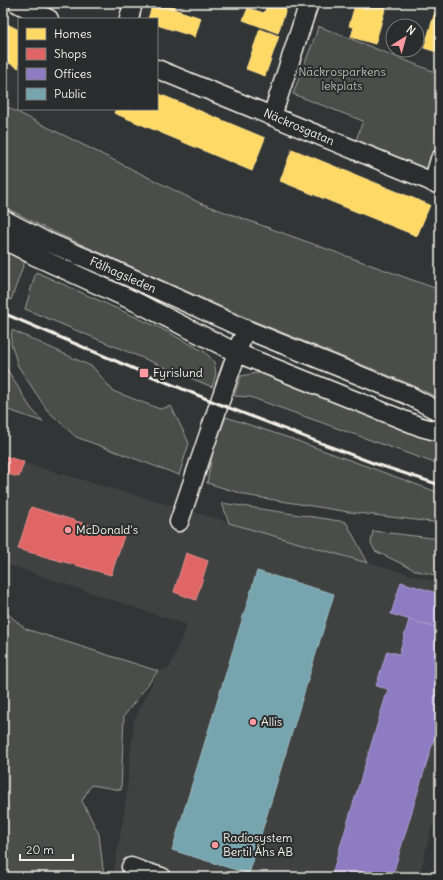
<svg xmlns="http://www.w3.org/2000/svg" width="443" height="880" font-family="Delius,sans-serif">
	<rect width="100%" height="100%" fill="#323535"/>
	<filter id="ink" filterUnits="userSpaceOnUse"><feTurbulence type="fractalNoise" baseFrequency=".025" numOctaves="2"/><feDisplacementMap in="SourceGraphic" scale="8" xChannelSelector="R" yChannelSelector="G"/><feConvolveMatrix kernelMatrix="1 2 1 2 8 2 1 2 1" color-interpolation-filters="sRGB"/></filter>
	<g filter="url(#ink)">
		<path fill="#404242" d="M 3,457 L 440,583 L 440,795 L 419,877 L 113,877 L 125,807 L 134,721 L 158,671 L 169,669 L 187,625 L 3,563 Z"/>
		<path fill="#4b4d4c" stroke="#a09f9a" d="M 318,26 L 440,74 L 440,144 L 431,171 L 356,140 L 363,121 L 293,94 L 316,34 Z
			M 3,105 L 200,203 L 440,290 L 440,399 L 412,385 L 249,319 L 47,229 L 3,206 Z
			M 3,247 L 26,258 L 11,300 L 3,296 Z
			M 36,272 L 162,329 L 205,352 L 214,362 L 216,374 L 212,387 L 25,309 Z
			M 12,330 L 93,367 L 113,391 L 160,409 L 171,406 L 189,443 L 179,475 L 76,437 L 47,410 L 18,366 L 11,343 Z
			M 7,369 L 30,407 L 43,422 L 3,408 L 3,384 Z
			M 263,372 L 440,436 L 440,465 L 250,397 L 234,396 L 241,376 Z
			M 226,417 L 289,438 L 440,493 L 440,523 L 349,512 L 250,496 L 207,483 L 213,451 Z
			M 222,503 L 346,522 L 368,563 L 229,523 Z
			M 373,531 L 440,539 L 440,576 L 417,571 L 375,551 L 371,543 Z
			M 3,610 L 26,629 L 158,671 L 124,716 L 121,790 L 91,785 L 82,801 L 99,834 L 104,877 L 3,877 Z"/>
		<path fill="#ffd966" stroke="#fce08d" d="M 153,3 L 176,3 L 174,9 L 201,18 L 195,37 L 157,25 L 157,19 L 148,19 Z
			M 268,3 L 288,3 L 278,33 L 243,20 L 248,8 L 264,13 Z
			M 367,3 L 387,3 L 375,44 L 351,37 L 354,27 L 349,26 L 355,5 L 366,8 Z
			M 435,12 L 440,14 L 440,53 L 424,48 Z
			M 3,22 L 19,30 L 19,68 L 3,60 Z
			M 260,29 L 279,36 L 265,76 L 246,69 Z
			M 157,93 L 265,138 L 252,171 L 114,113 L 116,109 L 157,109 Z
			M 292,149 L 430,205 L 417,236 L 280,181 Z"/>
		<path fill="#e06666" stroke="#e6908d" d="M 5,456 L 24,462 L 19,477 L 3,473 L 3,463 Z
			M 31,507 L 124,536 L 111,575 L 18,549 Z
			M 186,553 L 208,561 L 196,600 L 174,592 Z"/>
		<path fill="#8e7cc3" stroke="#ad9fce" d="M 401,582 L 440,594 L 440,629 L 391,614 Z
			M 409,620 L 440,629 L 440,719 L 392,877 L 331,877 L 388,689 L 376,686 L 387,651 L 399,654 Z"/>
		<path fill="#76a5af" stroke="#9cbcc0" d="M 257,571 L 334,594 L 249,874 L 172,850 Z"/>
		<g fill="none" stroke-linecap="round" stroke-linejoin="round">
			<g stroke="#f4f1e8" stroke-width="21">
				<path id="minor" d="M 17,3 L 49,19
					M 129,19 L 133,3
					M 157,69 L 440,185
					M 272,116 L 309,3
					M 433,183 L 440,159
					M 3,219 L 43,240 L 116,271 L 245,329 L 408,395 L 440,412
					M 3,239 L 35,256 L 136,302 L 237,353 L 421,427 L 440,432
					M 179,522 L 219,404 L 241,341
					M 131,867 L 142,871 L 162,877"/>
			</g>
			<use href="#minor" stroke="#2a2d2e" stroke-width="18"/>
			<path stroke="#f4f1e8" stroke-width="3" d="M 3,313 L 144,373 L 219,404 L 373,463 L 440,485"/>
		</g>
	</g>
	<g fill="#ff9aa2" stroke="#2a2d2e" stroke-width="1.5">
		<rect x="139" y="368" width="10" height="10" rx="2"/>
		<circle cx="68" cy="530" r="4"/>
		<circle cx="253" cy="722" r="4"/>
		<circle cx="215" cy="845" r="4"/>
	</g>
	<g text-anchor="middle" stroke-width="4" stroke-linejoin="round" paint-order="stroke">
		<g font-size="12" fill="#b9b8b1" stroke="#2a2d2e">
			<text x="342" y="76">Näckrosparkens<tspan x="342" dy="14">lekplats</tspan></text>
		</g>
		<g font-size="12" fill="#f4f1e8" stroke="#2a2d2e">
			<text transform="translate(299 127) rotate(23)" y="4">Näckrosgatan</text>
			<text transform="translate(123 275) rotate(24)" y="4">Fålhagsleden</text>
		</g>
		<g font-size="12" fill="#f4f1e8" stroke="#2a2d2e" text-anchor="start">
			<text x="153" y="377">Fyrislund</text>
			<text x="76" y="534">McDonald's</text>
			<text x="261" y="726">Allis</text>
			<text x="223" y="842">Radiosystem<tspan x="223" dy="14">Bertil Åhs AB</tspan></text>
		</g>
	</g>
	<rect width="443" height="880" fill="none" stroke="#2a2d2e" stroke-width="16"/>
	<rect x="8" y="8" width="427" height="864" fill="none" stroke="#f4f1e8" stroke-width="1.5" filter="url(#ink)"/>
	<rect x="18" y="18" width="140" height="92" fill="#2a2d2e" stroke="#7b7b78"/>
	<rect x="26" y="28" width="20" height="12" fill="#ffd966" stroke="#7b7b78"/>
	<text x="54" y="38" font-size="12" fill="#f4f1e8">Homes</text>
	<rect x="26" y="48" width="20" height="12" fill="#e06666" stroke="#7b7b78"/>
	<text x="54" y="58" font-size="12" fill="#f4f1e8">Shops</text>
	<rect x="26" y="68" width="20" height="12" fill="#8e7cc3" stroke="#7b7b78"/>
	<text x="54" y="78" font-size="12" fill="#f4f1e8">Offices</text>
	<rect x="26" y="88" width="20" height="12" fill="#76a5af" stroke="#7b7b78"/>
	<text x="54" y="98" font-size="12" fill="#f4f1e8">Public</text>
	<g transform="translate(405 38) rotate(37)"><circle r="19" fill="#2a2d2e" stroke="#7b7b78"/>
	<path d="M0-3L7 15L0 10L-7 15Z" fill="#ff9aa2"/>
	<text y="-6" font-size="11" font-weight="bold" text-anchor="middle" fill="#f4f1e8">N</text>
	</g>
	<path d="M20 854v6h53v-6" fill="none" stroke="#f4f1e8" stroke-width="2"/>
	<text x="26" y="854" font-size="12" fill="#f4f1e8" stroke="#2a2d2e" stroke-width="3" paint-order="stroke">20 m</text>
</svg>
